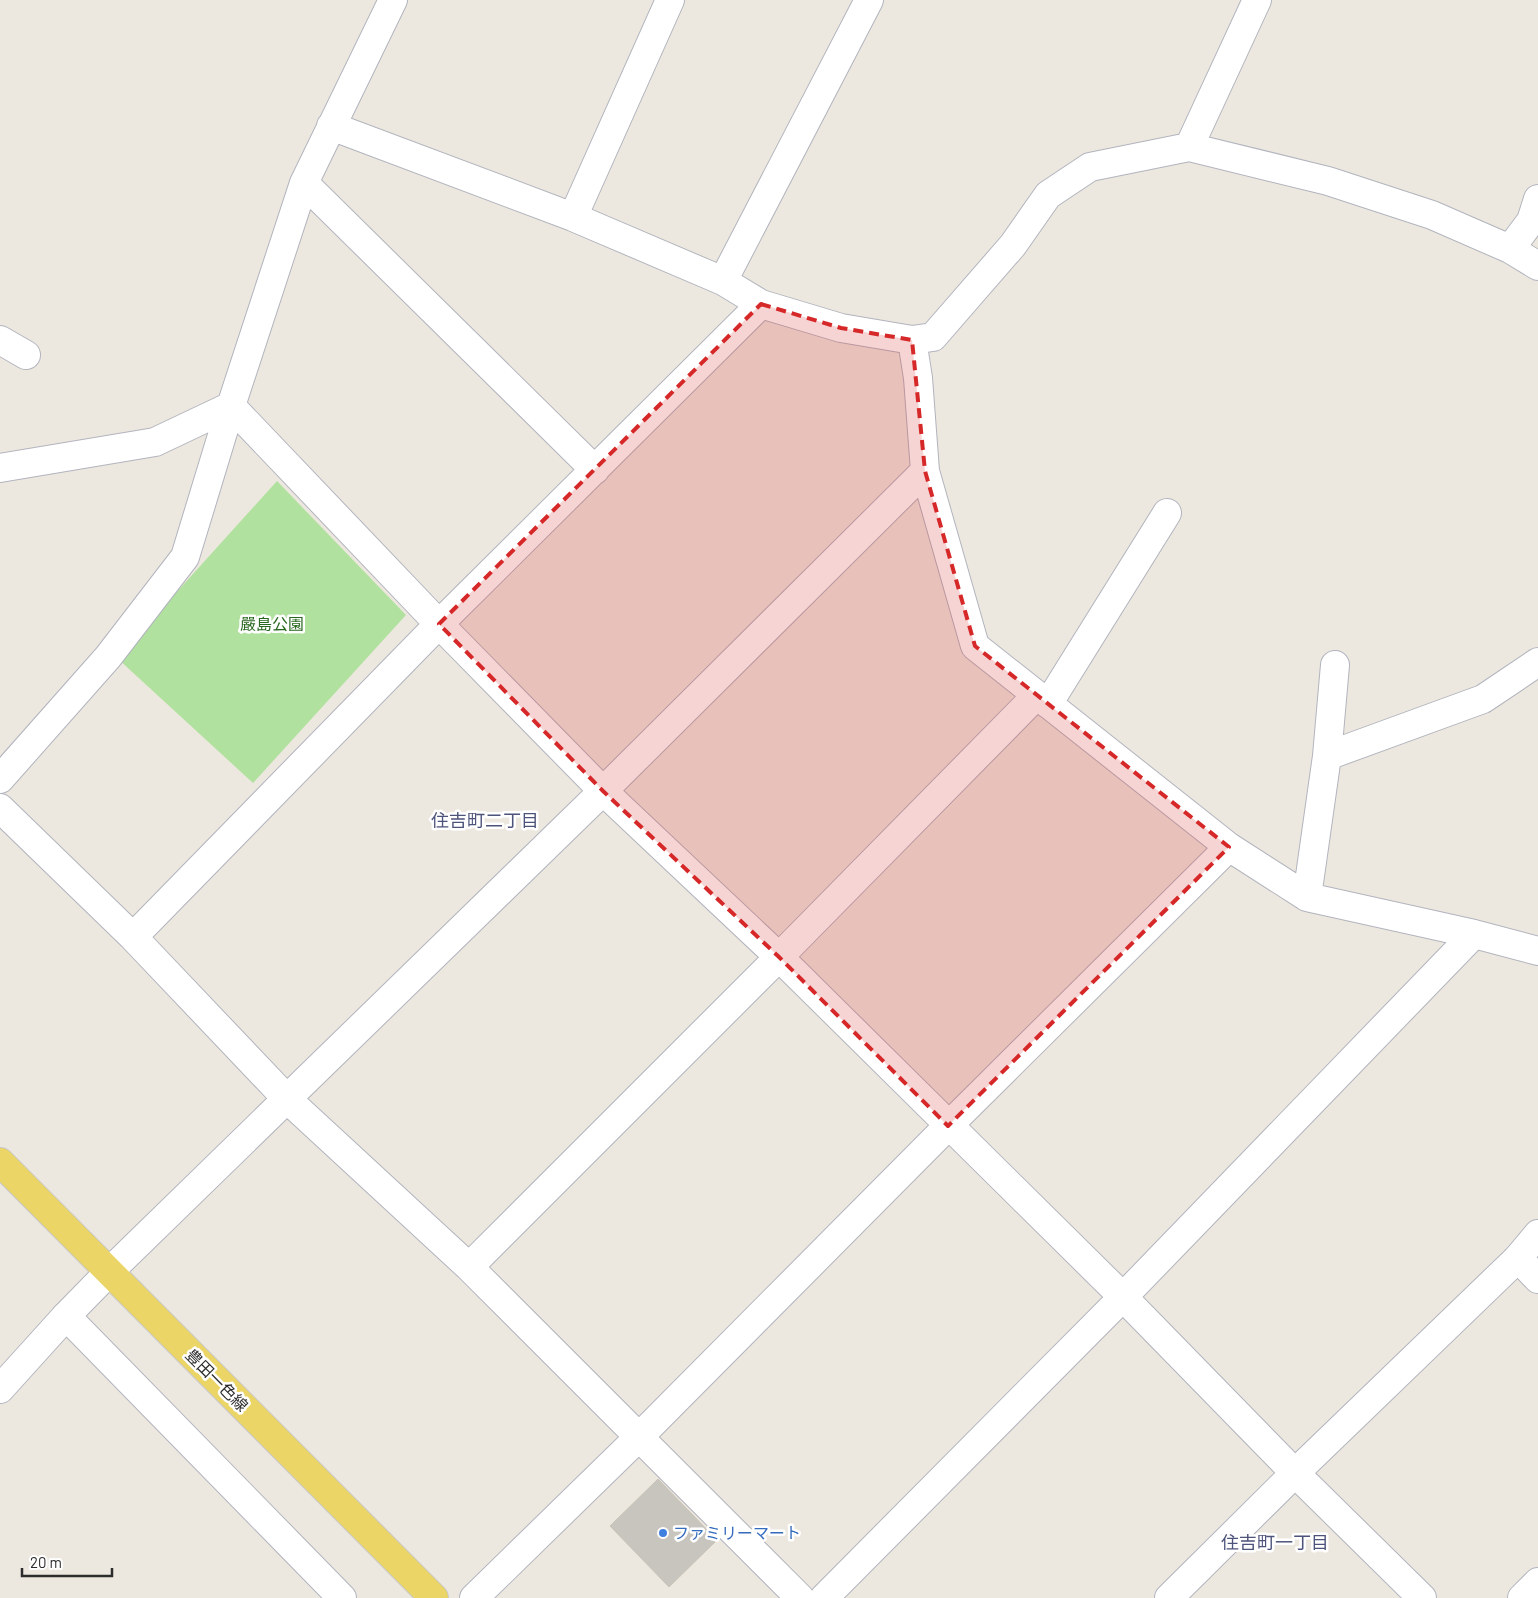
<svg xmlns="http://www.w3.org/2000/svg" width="1538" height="1598" font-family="Barlow,'Noto Sans JP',sans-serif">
	<rect width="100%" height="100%" fill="#ede8df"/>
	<path fill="#b0e19e" d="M 277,481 L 406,615 L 253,783 L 117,658 Z"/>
	<path fill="#c8c5be" stroke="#c8c4b8" d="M 658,1479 L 717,1540 L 669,1587 L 610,1526 Z"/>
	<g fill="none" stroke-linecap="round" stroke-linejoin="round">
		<g stroke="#b2b4be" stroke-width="30">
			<path id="street" d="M 331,126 L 573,217 L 723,281 L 761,304 L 841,328 L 912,340 L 933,337 L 1013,245 L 1048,195 L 1090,167 L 1189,147 L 1328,181 L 1432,215 L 1510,249 L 1538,266
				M 1189,147 L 1257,0
				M 304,183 L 595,470
				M 573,217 L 670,0
				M 1510,249 L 1531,221 L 1538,199
				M 723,281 L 869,0
				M 0,340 L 26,355
				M 912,340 L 918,378 L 925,471 L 975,646 L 1229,847 L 1307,897 L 1474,934 L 1538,951
				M 231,406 L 439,624 L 603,791 L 779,957 L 1123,1297 L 1295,1473 L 1422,1598
				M 0,468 L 155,442 L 231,406
				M 1048,704 L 1167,513
				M 1327,756 L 1483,699 L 1538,662
				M 0,779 L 108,657 L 185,557 L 231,406 L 304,183 L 393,0
				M 0,808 L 133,937 L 287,1099 L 469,1267 L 800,1598
				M 1307,897 L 1327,756 L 1335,665
				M 133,937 L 439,624 L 761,304
				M 1518,1258 L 1538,1279
				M 469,1267 L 779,957 L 1037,695
				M 110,1271 L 603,791 L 925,471
				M 66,1316 L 342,1598
				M 474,1598 L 639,1437 L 948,1126 L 1229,847
				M 824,1598 L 1123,1297 L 1474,934
				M 1522,1598 L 1538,1582"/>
		</g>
		<g stroke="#b2b4be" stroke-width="30">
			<path id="secondary" d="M 0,1389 L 66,1316 L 110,1271
				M 1169,1598 L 1295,1473 L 1518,1258 L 1538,1234"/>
		</g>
		<g stroke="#c8c8c8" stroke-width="30">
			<path id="primary" d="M 0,1162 L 434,1598"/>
		</g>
		<use href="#street" stroke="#fff" stroke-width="28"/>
		<use href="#secondary" stroke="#fff" stroke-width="28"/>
		<use href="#primary" stroke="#ebd566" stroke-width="28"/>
	</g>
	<path fill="#d62828" fill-opacity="0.2" stroke="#d62828" stroke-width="4" stroke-dasharray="10 6" stroke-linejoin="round" d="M 761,304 L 841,328 L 912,340 L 925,471 L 975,646 L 1229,847 L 948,1126 L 779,957 L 603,791 L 439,624 Z"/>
	<circle fill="#3f7fe0" stroke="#fff" stroke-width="2" cx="663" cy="1533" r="5"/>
	<g text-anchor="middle" stroke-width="5" stroke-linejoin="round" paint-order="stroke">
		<g font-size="16" fill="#28671e" stroke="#fff">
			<text x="272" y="630">嚴島公園</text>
		</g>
		<g font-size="16" fill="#2c2c2c" stroke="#fff">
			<text transform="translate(217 1380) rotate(45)" y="6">豊田一色線</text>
		</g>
		<g font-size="16" fill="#366cbe" stroke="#fff" text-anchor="start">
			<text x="673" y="1539">ファミリーマート</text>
		</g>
		<g font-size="18" fill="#4e537b" stroke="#fff">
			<text x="485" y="827">住吉町二丁目</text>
			<text x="1275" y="1549">住吉町一丁目</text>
		</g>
	</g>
	<path d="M22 1568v8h90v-8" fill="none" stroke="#2c2c2c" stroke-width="2.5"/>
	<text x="30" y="1568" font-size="15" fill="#2c2c2c" stroke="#ffffff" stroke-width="4" paint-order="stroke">20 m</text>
</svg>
